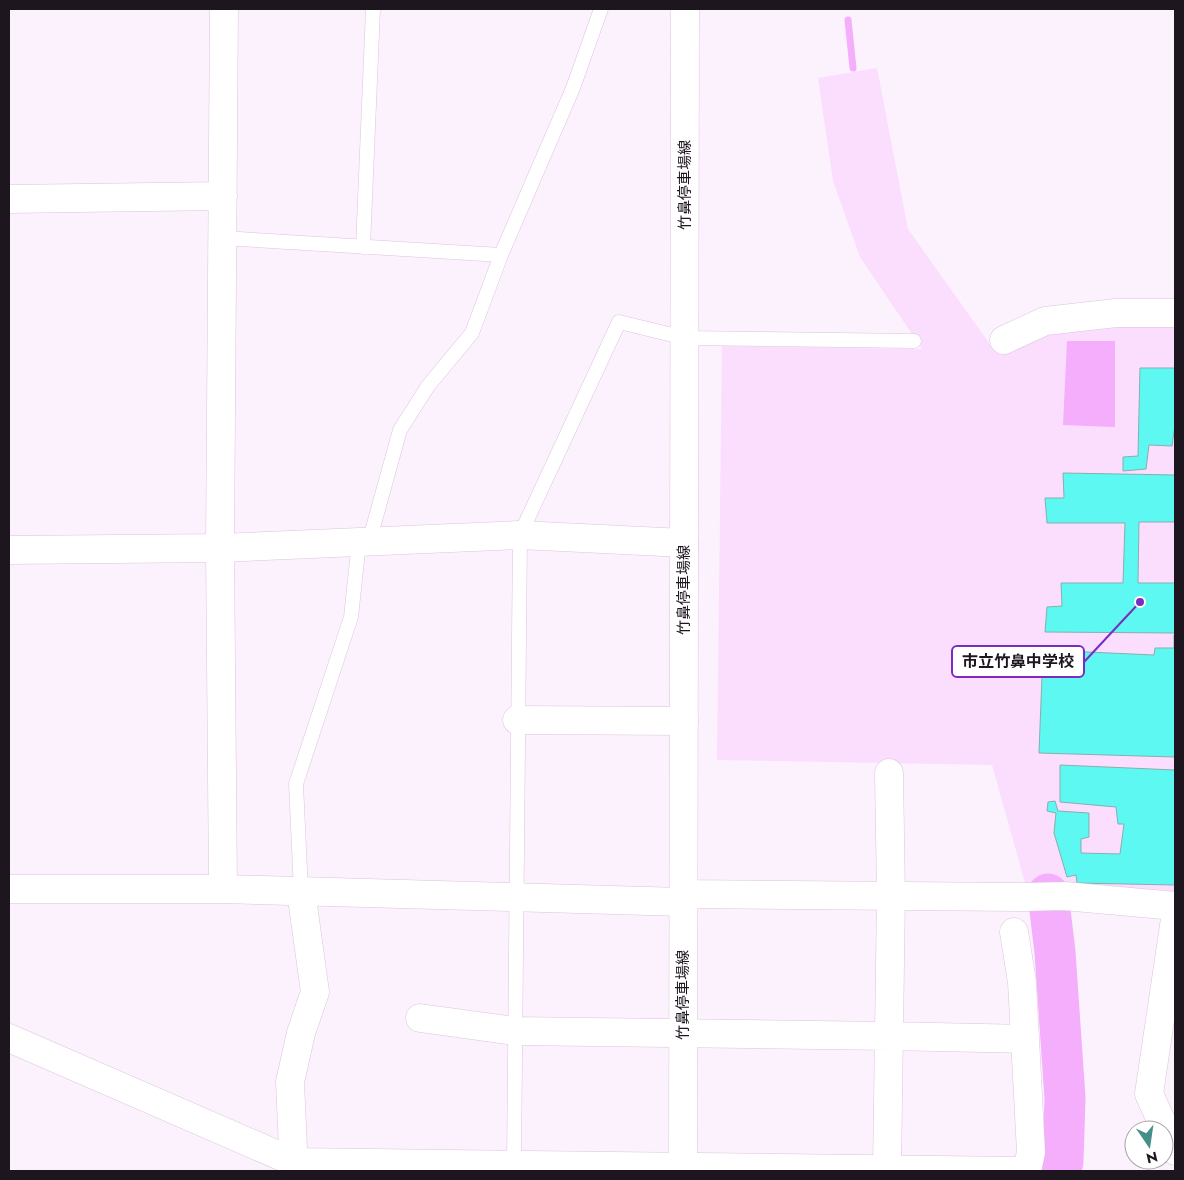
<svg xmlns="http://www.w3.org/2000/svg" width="1184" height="1180" font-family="Jost,'Noto Sans JP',sans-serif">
	<rect width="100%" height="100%" fill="#fcf2fd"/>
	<path fill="#fbddfe" d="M 877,68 L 908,229 L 994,350 L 1048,326 L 1175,325 L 1175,891 L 1025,883 L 992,765 L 717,760 L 722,346 L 922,349 L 860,257 L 833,181 L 818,78 Z"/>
	<path fill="#f4aefb" d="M 1067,341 L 1115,341 L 1115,427 L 1063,425 Z"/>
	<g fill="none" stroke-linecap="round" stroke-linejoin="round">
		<path stroke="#f4aefb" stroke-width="7" d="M 848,20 L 853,68"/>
		<path stroke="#f4aefb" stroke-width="41" d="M 1048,894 L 1055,952 L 1065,1098 L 1063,1161 L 1061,1171"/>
	</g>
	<path fill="#5df8f2" stroke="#87afad" d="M 1140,368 L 1175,368 L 1175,425 L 1172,446 L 1149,445 L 1146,469 L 1123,471 L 1123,457 L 1138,456 Z
		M 1063,473 L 1175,475 L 1175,522 L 1139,522 L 1138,583 L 1175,583 L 1175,633 L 1045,632 L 1047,607 L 1062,606 L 1061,583 L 1123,583 L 1125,523 L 1047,523 L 1045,498 L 1064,498 Z
		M 1174,635 L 1175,635 L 1175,757 L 1039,753 L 1043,650 L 1154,655 L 1155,648 L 1174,648 Z
		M 1060,765 L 1175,770 L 1175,885 L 1077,883 L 1076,875 L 1067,877 L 1054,833 L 1056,813 L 1047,811 L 1048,802 L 1055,801 L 1058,811 L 1089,813 L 1089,837 L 1081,839 L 1081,853 L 1120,854 L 1124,824 L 1118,824 L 1116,807 L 1060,802 Z"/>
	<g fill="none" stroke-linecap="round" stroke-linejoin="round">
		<g stroke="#dbc4dd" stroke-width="15">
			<path id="lane" d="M 222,238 L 501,255
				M 363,247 L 373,9
				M 369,542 L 400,430 L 428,386 L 472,333 L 501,255 L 573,88 L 601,9
				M 301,891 L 296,784 L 351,617 L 359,542
				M 514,1164 L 520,535 L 619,322 L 685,338 L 914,341"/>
		</g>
		<g stroke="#dbc4dd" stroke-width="29">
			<path id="street" d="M 9,199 L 223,196
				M 1004,340 L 1045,321 L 1116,313 L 1175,313
				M 9,550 L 220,548 L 520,535 L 684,543
				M 517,720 L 684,721
				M 9,889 L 223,889 L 683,902
				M 223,889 L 220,548 L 224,9
				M 1175,919 L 1149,1094 L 1175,1151
				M 1014,932 L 1022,982 L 1031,1152 L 1027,1171
				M 420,1018 L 515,1031 L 889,1036 L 1025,1039
				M 9,1038 L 294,1162 L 1027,1171
				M 887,1169 L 891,896 L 889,773
				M 294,1171 L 290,1082 L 301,1033 L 315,992 L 301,891"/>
		</g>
		<g stroke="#dbc4dd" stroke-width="29">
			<path id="secondary" d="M 684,894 L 1024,897 L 1064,896 L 1175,906
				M 683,1171 L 685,9"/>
		</g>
		<use href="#lane" stroke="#fff" stroke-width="14"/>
		<use href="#street" stroke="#fff" stroke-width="28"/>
		<use href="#secondary" stroke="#fff" stroke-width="28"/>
	</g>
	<g text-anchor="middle" stroke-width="4" stroke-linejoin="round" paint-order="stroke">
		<g font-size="15" fill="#1e161f" stroke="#fff">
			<text transform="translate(685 185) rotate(-90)" y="5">竹鼻停車場線</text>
			<text transform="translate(684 590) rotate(-90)" y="5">竹鼻停車場線</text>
			<text transform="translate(683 995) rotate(-90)" y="5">竹鼻停車場線</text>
		</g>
	</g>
	<path fill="none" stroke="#7b2cbf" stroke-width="2" d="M1140 602L1084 662"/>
	<circle fill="#7b2cbf" stroke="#fff" stroke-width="2" cx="1140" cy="602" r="5"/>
	<rect fill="#fff" stroke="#7b2cbf" stroke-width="2" x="952" y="646" width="132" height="31" rx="5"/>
	<g font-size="16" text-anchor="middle" font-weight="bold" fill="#1e161f">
		<text x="1018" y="667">市立竹鼻中学校</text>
	</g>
	<rect width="1184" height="1180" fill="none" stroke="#1e161f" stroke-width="20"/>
	<g transform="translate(1149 1145) rotate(167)"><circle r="24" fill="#ffffff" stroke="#a5a2a5"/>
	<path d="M0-4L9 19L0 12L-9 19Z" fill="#468e8b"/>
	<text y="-8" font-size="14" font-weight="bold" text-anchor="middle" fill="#1e161f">N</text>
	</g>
</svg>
